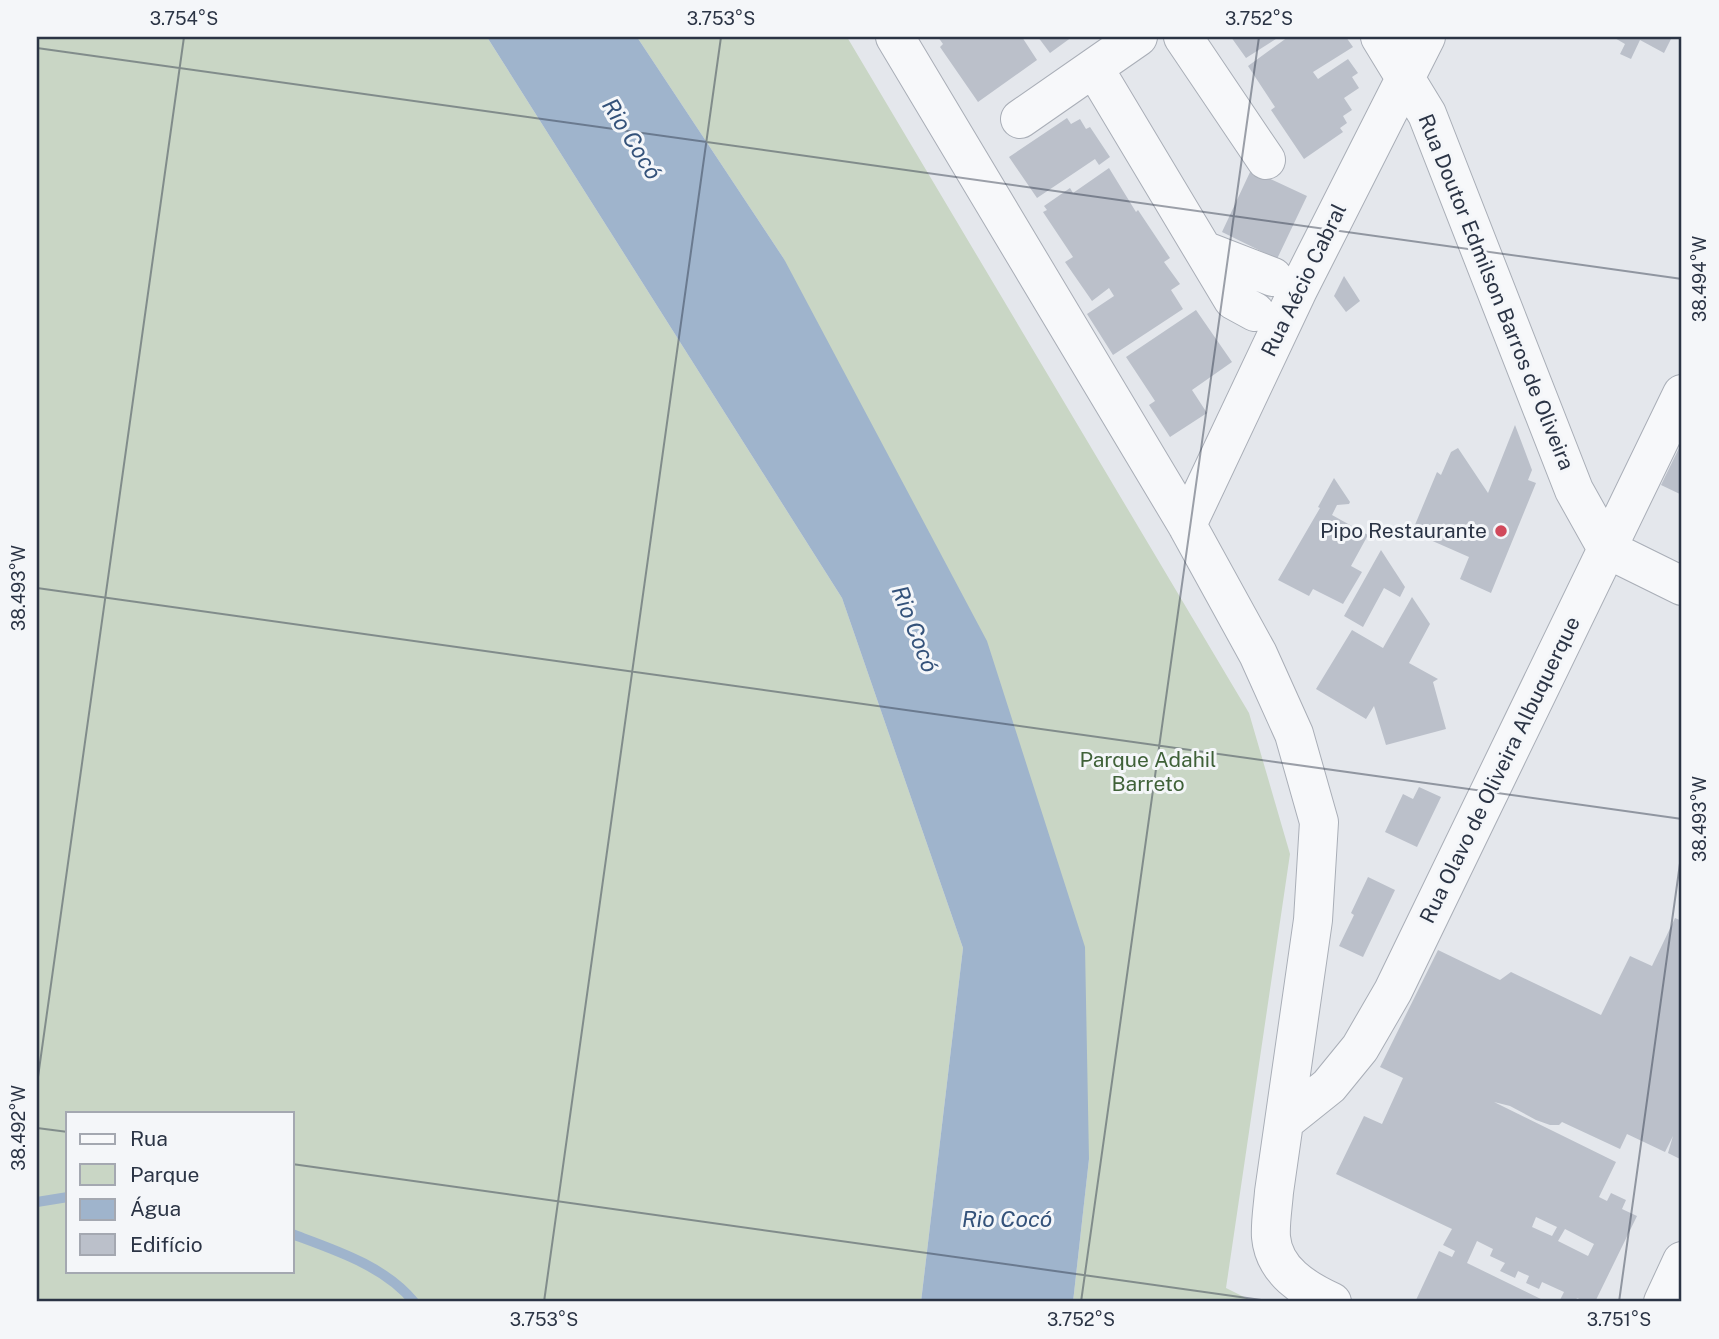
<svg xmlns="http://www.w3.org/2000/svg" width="1719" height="1339" font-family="'Public Sans',sans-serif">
	<rect width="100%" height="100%" fill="#e4e7ec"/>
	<path fill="#c9d6c5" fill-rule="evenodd" d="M 37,37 L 487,37 L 842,598 L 963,948 L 921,1302 L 37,1302 ZM 68,1113 L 292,1113 L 292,1271 L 68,1271 Z
		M 637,37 L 847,37 L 1249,713 L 1290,854 L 1226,1288 L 1254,1302 L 1073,1302 L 1089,1159 L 784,259 Z"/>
	<path fill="#9fb4cc" d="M 487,37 L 637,37 L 784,259 L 987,641 L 1085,947 L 1089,1159 L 1073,1302 L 921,1302 L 963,948 L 842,598 Z"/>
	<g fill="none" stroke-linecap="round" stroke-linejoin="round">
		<path stroke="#9fb4cc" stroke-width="10" d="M 37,1202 L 68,1197
			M 292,1234 C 335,1250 385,1266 414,1302"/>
	</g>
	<path fill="#bbc0ca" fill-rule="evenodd" d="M 938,37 L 997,37 L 999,39 L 1002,37 L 1022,37 L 1037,60 L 978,102 L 940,47 L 943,44 Z
		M 1038,37 L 1072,37 L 1050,53 Z
		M 1231,37 L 1279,37 L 1246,58 Z
		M 1288,37 L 1346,37 L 1353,47 L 1313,72 L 1318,79 L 1348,59 L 1358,73 L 1352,77 L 1359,88 L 1344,98 L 1352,110 L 1343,116 L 1347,123 L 1340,128 L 1343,132 L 1304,159 L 1271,110 L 1275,107 L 1248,66 Z
		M 1613,37 L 1672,37 L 1664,53 L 1640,40 L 1631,59 L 1620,54 L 1625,44 Z
		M 1067,118 L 1071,124 L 1080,119 L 1086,129 L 1090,127 L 1110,157 L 1099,165 L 1095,159 L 1037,198 L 1009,157 Z
		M 1109,168 L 1136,212 L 1138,210 L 1170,258 L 1164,262 L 1180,284 L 1171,290 L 1183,309 L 1113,355 L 1087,314 L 1114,296 L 1109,288 L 1092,301 L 1065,262 L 1073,257 L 1043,212 L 1047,210 L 1044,206 L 1070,188 L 1073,193 Z
		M 1251,170 L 1307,196 L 1277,259 L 1222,232 Z
		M 1344,276 L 1360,301 L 1346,312 L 1334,296 Z
		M 1196,310 L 1232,362 L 1192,390 L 1207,413 L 1170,437 L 1149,405 L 1155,401 L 1126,357 Z
		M 1515,425 L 1532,470 L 1528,480 L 1536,483 L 1491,593 L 1460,579 L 1469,557 L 1412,532 L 1437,472 L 1441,475 L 1451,452 L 1458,448 L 1488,493 Z
		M 1682,442 L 1682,495 L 1661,485 Z
		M 1334,478 L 1350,502 L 1349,504 L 1337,505 L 1332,515 L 1368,535 L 1351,566 L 1362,572 L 1343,604 L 1313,589 L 1309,596 L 1278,580 L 1320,508 L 1318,507 Z
		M 1381,550 L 1405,587 L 1400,597 L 1384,588 L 1363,627 L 1344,616 Z
		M 1412,597 L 1430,624 L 1409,663 L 1438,679 L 1433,682 L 1446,729 L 1386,745 L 1374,706 L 1366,719 L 1316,689 L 1352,630 L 1383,648 Z
		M 1419,787 L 1441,797 L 1417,847 L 1385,832 L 1403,794 L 1413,799 Z
		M 1368,877 L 1395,890 L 1363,957 L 1339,946 L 1354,915 L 1351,913 Z
		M 1675,918 L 1682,921 L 1682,1160 L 1668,1153 L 1673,1136 L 1665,1152 L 1627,1134 L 1620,1149 L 1562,1122 L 1559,1125 L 1550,1125 L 1536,1120 L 1510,1106 L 1494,1102 L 1616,1162 L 1599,1197 L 1607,1201 L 1611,1193 L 1626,1200 L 1622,1209 L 1637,1216 L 1595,1302 L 1587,1302 L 1577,1298 L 1575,1302 L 1564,1302 L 1560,1300 L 1564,1292 L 1542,1282 L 1539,1289 L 1526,1283 L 1529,1276 L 1518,1271 L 1515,1278 L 1500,1271 L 1505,1263 L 1490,1256 L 1493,1249 L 1477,1241 L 1467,1263 L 1547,1302 L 1421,1302 L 1416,1300 L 1439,1251 L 1452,1257 L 1455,1251 L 1443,1245 L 1452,1229 L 1336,1174 L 1364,1116 L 1382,1124 L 1403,1078 L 1380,1067 L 1438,950 L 1500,980 L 1511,972 L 1601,1015 L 1630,956 L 1652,966 ZM 1536,1217 L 1557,1227 L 1552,1236 L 1532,1227 ZM 1565,1229 L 1594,1244 L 1588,1256 L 1558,1241 Z"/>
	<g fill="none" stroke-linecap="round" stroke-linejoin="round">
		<g stroke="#a9aeb7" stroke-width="40">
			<path id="minor" d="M 895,37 L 1187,525 L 1258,654 L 1294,734 L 1319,822 L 1313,920 L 1274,1192 C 1273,1206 1270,1223 1271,1237 C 1274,1271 1304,1289 1332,1302
				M 1183,37 L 1266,160
				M 1380,37 L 1427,114 L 1574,490 L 1607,549 L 1682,586
				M 1094,68 L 1233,300 L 1255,312
				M 1020,119 L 1138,37
				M 1203,250 L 1273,277
				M 1187,525 L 1298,290 L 1426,37
				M 1284,1122 L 1329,1086 L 1360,1048 L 1393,991 L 1682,394
				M 1663,1302 L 1682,1261"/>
		</g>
		<use href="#minor" stroke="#f7f8fa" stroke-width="38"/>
	</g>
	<path fill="none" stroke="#2b3445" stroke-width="2" stroke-opacity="0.45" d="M 37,48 L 1682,279M 37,588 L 1682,819M 37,1084 L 184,37M 37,1128 L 68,1132M 292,1164 L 1276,1302M 544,1302 L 721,37M 1081,1302 L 1259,37M 1619,1302 L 1682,849"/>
	<circle fill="#d1495b" stroke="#f4f6f9" stroke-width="2.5" cx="1501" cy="531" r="7"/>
	<g text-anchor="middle" stroke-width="6" stroke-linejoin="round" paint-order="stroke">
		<g font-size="21" fill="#2b3445" stroke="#f4f6f9">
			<text transform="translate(1304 280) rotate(-64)" y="7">Rua Aécio Cabral</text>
			<text transform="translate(1496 292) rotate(68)" y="7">Rua Doutor Edmilson Barros de Oliveira</text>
			<text transform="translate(1500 770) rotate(-64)" y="7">Rua Olavo de Oliveira Albuquerque</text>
		</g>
		<g font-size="21" fill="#2b3445" stroke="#f4f6f9" text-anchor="end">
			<text x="1487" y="538">Pipo Restaurante</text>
		</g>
		<g font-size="21" fill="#3f6138" stroke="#f4f6f9">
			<text x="1148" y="767">Parque Adahil<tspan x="1148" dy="24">Barreto</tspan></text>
		</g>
		<g font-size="23" font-style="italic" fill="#34527a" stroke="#f4f6f9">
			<text transform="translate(632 139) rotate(58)" y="8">Rio Cocó</text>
			<text transform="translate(915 629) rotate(69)" y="8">Rio Cocó</text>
			<text x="1007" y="1227">Rio Cocó</text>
		</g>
	</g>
	<rect width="1719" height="1339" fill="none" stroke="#f4f6f9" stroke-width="77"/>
	<rect x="66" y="1112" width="228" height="161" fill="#f4f6f9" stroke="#a4a8b1" stroke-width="2"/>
	<rect x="80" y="1134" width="35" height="10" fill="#f7f8fa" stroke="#a4a8b1" stroke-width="2"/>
	<text x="130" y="1146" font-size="21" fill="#2b3445">Rua</text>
	<rect x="80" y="1164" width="35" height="21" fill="#c9d6c5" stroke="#a4a8b1" stroke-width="2"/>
	<text x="130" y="1182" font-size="21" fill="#2b3445">Parque</text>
	<rect x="80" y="1199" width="35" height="21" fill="#9fb4cc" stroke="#a4a8b1" stroke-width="2"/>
	<text x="130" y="1216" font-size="21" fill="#2b3445">Água</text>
	<rect x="80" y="1234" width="35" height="21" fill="#bbc0ca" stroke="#a4a8b1" stroke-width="2"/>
	<text x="130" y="1252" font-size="21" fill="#2b3445">Edifício</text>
	<rect x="38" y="38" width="1642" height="1262" fill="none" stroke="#2b3445" stroke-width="2.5"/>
	<g font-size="18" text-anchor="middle" fill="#2b3445">
		<text x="184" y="25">3.754°S</text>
		<text x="721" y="25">3.753°S</text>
		<text x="1259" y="25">3.752°S</text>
		<text transform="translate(1700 279) rotate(-90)" y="6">38.494°W</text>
		<text transform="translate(19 588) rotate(-90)" y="6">38.493°W</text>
		<text transform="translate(1700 819) rotate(-90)" y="6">38.493°W</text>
		<text transform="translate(19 1128) rotate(-90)" y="6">38.492°W</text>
		<text x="544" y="1326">3.753°S</text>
		<text x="1081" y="1326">3.752°S</text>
		<text x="1619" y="1326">3.751°S</text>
	</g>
</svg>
